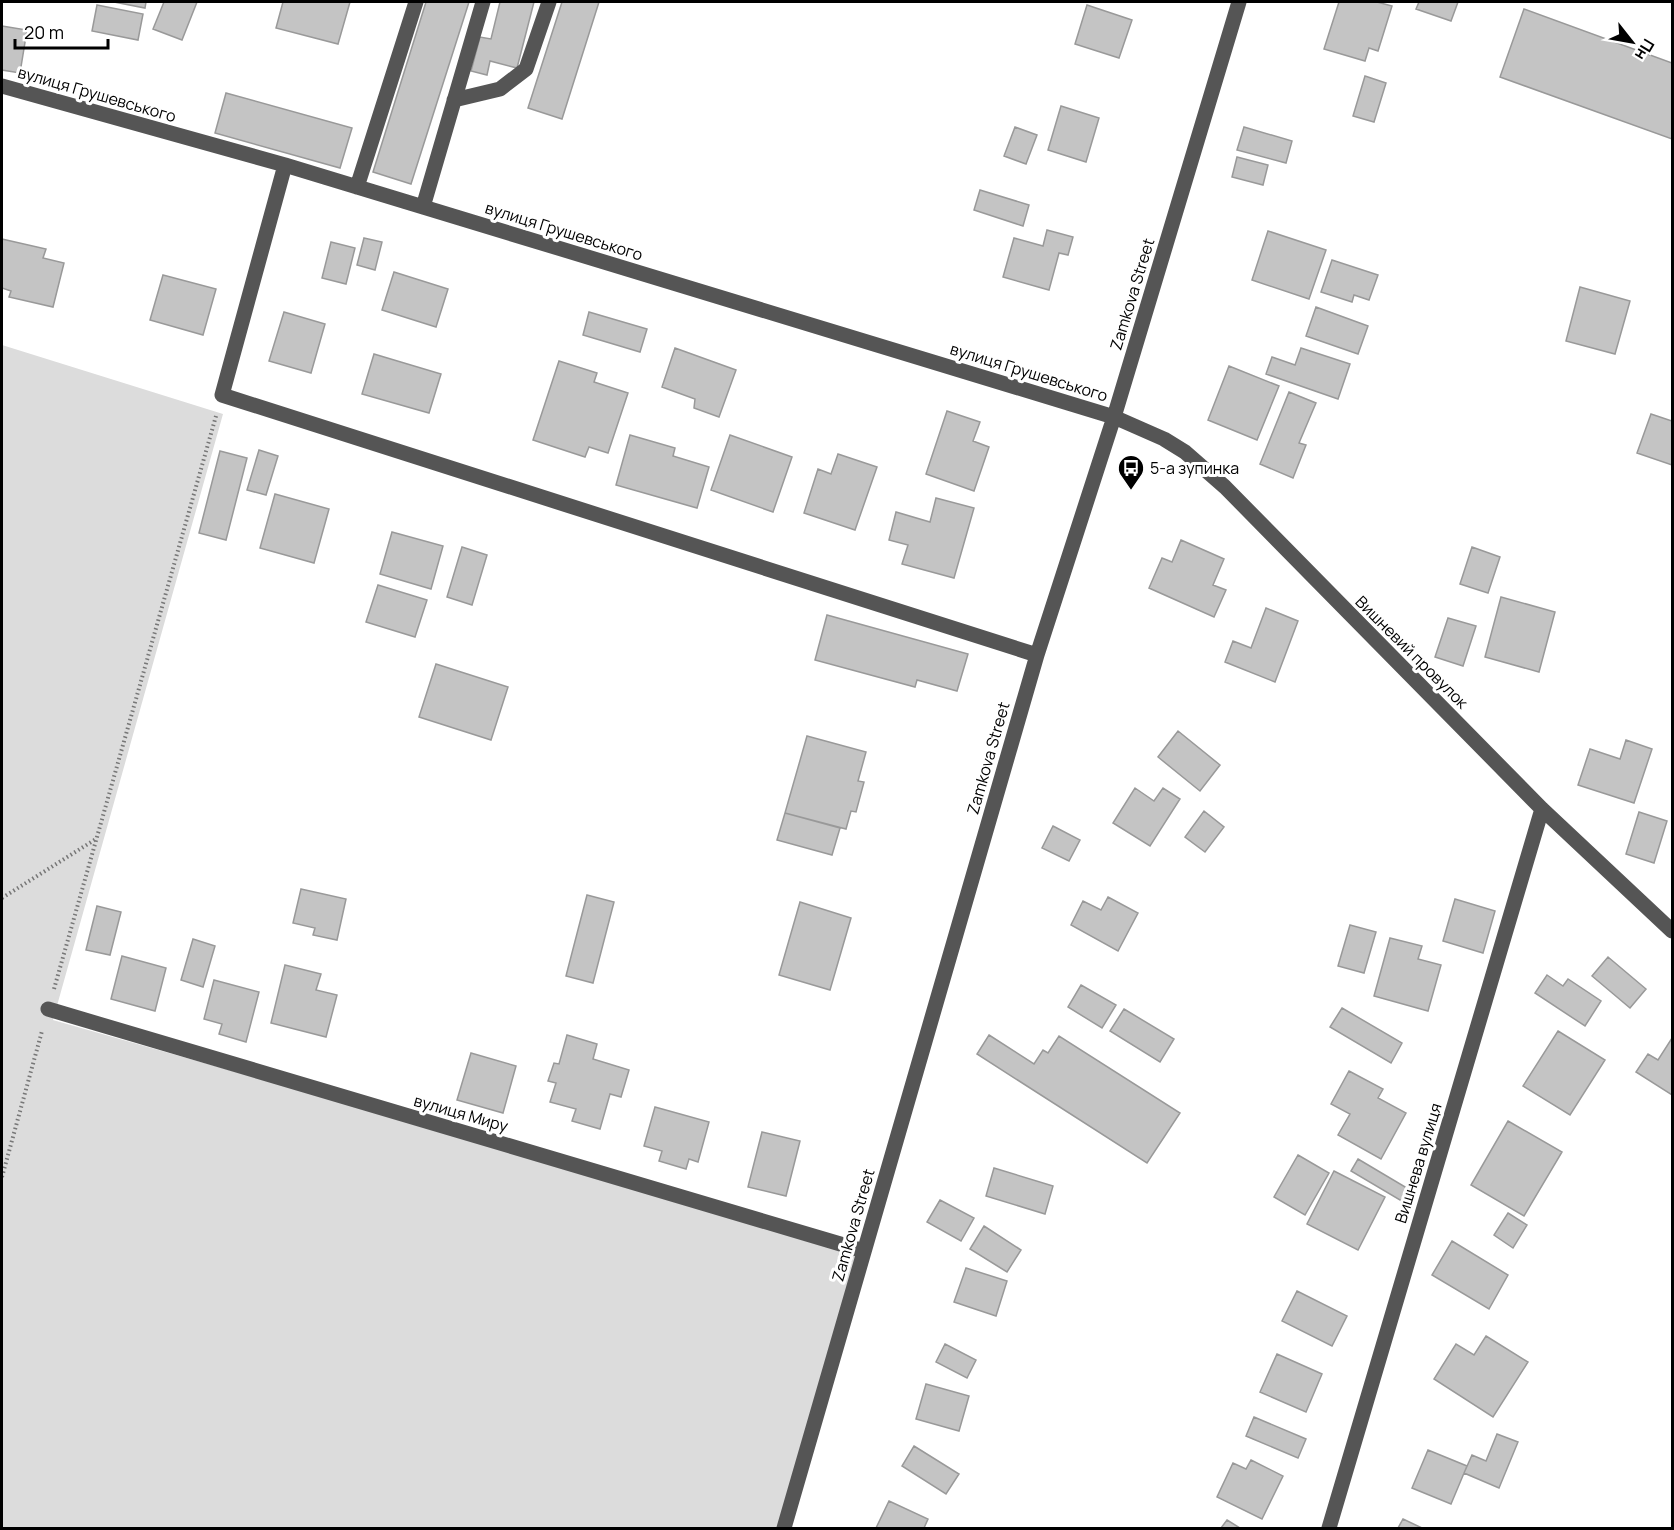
<svg xmlns="http://www.w3.org/2000/svg" width="1674" height="1530" font-family="Manrope,sans-serif">
	<rect width="100%" height="100%" fill="#fff"/>
	<path fill="#dcdcdc" d="M 2,345 L 223,414 L 53,1020 L 864,1251 L 784,1528 L 2,1528 Z"/>
	<path fill="#c4c4c4" stroke="#999" stroke-width="1.5" d="M 114,2 L 146,2 L 145,8 Z
		M 164,2 L 197,2 L 182,40 L 153,29 Z
		M 283,2 L 350,2 L 338,44 L 276,28 Z
		M 426,2 L 469,2 L 411,184 L 373,172 Z
		M 500,2 L 534,2 L 517,68 L 490,61 L 487,75 L 471,71 L 480,37 L 491,39 Z
		M 562,2 L 599,2 L 562,119 L 528,108 Z
		M 1339,2 L 1377,2 L 1392,6 L 1378,51 L 1369,48 L 1365,61 L 1324,49 Z
		M 1419,2 L 1458,2 L 1451,21 L 1416,9 Z
		M 97,5 L 143,14 L 138,40 L 92,31 Z
		M 1087,5 L 1132,20 L 1119,58 L 1075,44 Z
		M 1524,9 L 1672,63 L 1672,139 L 1500,77 Z
		M 2,26 L 27,30 L 20,73 L 2,70 Z
		M 1365,76 L 1386,83 L 1374,122 L 1353,116 Z
		M 226,93 L 352,128 L 340,168 L 215,133 Z
		M 1061,106 L 1099,118 L 1086,162 L 1048,150 Z
		M 1015,127 L 1037,135 L 1026,164 L 1004,156 Z
		M 1244,127 L 1292,141 L 1286,163 L 1237,150 Z
		M 1237,157 L 1268,165 L 1263,185 L 1232,177 Z
		M 980,190 L 1029,205 L 1023,226 L 974,210 Z
		M 1047,230 L 1073,237 L 1068,255 L 1059,253 L 1049,290 L 1003,277 L 1014,238 L 1043,246 Z
		M 1268,231 L 1326,250 L 1309,299 L 1252,280 Z
		M 364,238 L 382,242 L 375,270 L 357,265 Z
		M 2,239 L 46,249 L 43,258 L 64,263 L 53,307 L 9,297 L 11,291 L 2,288 Z
		M 331,242 L 355,248 L 346,284 L 322,278 Z
		M 1332,260 L 1378,275 L 1369,300 L 1354,295 L 1352,302 L 1321,292 Z
		M 394,272 L 448,289 L 436,327 L 382,310 Z
		M 163,275 L 216,289 L 203,335 L 150,320 Z
		M 1580,287 L 1630,301 L 1615,354 L 1566,341 Z
		M 1316,307 L 1368,326 L 1358,354 L 1306,336 Z
		M 284,312 L 325,324 L 311,373 L 269,361 Z
		M 589,312 L 647,329 L 640,352 L 583,335 Z
		M 675,348 L 736,370 L 719,417 L 694,408 L 695,399 L 662,387 Z
		M 1301,348 L 1350,364 L 1338,399 L 1266,374 L 1272,357 L 1295,365 Z
		M 374,354 L 441,374 L 429,413 L 362,394 Z
		M 559,361 L 597,373 L 594,382 L 628,393 L 608,453 L 589,447 L 585,457 L 533,440 Z
		M 1229,366 L 1279,386 L 1257,440 L 1208,420 Z
		M 1289,392 L 1316,403 L 1299,443 L 1306,445 L 1293,478 L 1260,464 Z
		M 947,411 L 980,422 L 973,441 L 989,447 L 974,491 L 926,474 Z
		M 1651,414 L 1672,421 L 1672,465 L 1637,453 Z
		M 630,435 L 675,448 L 673,456 L 709,467 L 697,508 L 616,485 Z
		M 730,435 L 792,457 L 773,512 L 711,490 Z
		M 259,450 L 278,456 L 266,495 L 247,490 Z
		M 220,451 L 247,458 L 226,540 L 199,533 Z
		M 838,454 L 877,467 L 855,530 L 804,513 L 818,469 L 831,474 Z
		M 275,494 L 329,509 L 314,563 L 260,548 Z
		M 936,498 L 974,508 L 954,578 L 902,564 L 908,545 L 889,540 L 896,512 L 930,522 Z
		M 392,532 L 443,546 L 431,589 L 380,574 Z
		M 1181,540 L 1224,559 L 1213,585 L 1226,590 L 1214,617 L 1149,588 L 1162,558 L 1172,562 Z
		M 462,547 L 487,555 L 472,605 L 447,597 Z
		M 1472,547 L 1500,557 L 1488,593 L 1460,584 Z
		M 378,585 L 427,600 L 415,637 L 366,622 Z
		M 1501,597 L 1555,612 L 1539,672 L 1485,657 Z
		M 1266,608 L 1298,621 L 1275,682 L 1225,662 L 1233,641 L 1251,648 Z
		M 827,615 L 968,654 L 957,691 L 917,680 L 915,687 L 815,660 Z
		M 1448,618 L 1476,626 L 1463,666 L 1435,657 Z
		M 436,664 L 508,687 L 491,740 L 419,717 Z
		M 1178,731 L 1220,765 L 1200,791 L 1158,757 Z
		M 807,736 L 866,752 L 858,781 L 864,782 L 856,812 L 851,811 L 846,829 L 785,813 Z
		M 1626,740 L 1652,749 L 1634,803 L 1578,785 L 1590,749 L 1620,759 Z
		M 1135,788 L 1154,801 L 1163,788 L 1180,799 L 1150,846 L 1113,823 Z
		M 1204,811 L 1224,827 L 1205,852 L 1185,837 Z
		M 1639,812 L 1667,821 L 1654,863 L 1626,854 Z
		M 785,813 L 840,828 L 832,855 L 777,840 Z
		M 1053,826 L 1080,840 L 1069,861 L 1042,848 Z
		M 301,889 L 346,899 L 337,940 L 313,935 L 315,928 L 293,923 Z
		M 587,895 L 614,902 L 593,983 L 566,976 Z
		M 1108,897 L 1138,913 L 1118,951 L 1071,925 L 1083,901 L 1101,910 Z
		M 1455,899 L 1495,911 L 1483,953 L 1443,941 Z
		M 800,902 L 851,918 L 830,990 L 779,975 Z
		M 97,906 L 121,912 L 110,955 L 86,950 Z
		M 1350,925 L 1376,932 L 1364,973 L 1338,966 Z
		M 1390,938 L 1422,946 L 1418,959 L 1441,965 L 1428,1011 L 1374,996 Z
		M 193,939 L 215,946 L 203,987 L 181,980 Z
		M 122,956 L 166,968 L 155,1011 L 111,999 Z
		M 1608,957 L 1646,989 L 1630,1008 L 1592,976 Z
		M 285,965 L 321,974 L 316,990 L 337,995 L 326,1037 L 271,1023 Z
		M 1547,975 L 1563,986 L 1568,979 L 1601,1001 L 1585,1026 L 1535,993 Z
		M 214,980 L 259,992 L 246,1042 L 219,1034 L 222,1024 L 204,1019 Z
		M 1081,985 L 1116,1005 L 1102,1028 L 1068,1007 Z
		M 1342,1008 L 1402,1043 L 1391,1063 L 1330,1027 Z
		M 1124,1009 L 1174,1039 L 1160,1062 L 1110,1031 Z
		M 1558,1031 L 1605,1060 L 1570,1115 L 1523,1086 Z
		M 567,1035 L 597,1044 L 593,1059 L 629,1070 L 621,1097 L 610,1094 L 600,1129 L 572,1121 L 576,1109 L 550,1102 L 556,1083 L 548,1081 L 554,1063 L 559,1064 Z
		M 989,1035 L 1034,1064 L 1043,1050 L 1048,1053 L 1059,1036 L 1180,1113 L 1147,1163 L 977,1054 Z
		M 1672,1038 L 1672,1095 L 1636,1072 L 1648,1054 L 1658,1060 Z
		M 471,1053 L 516,1066 L 503,1113 L 457,1100 Z
		M 1349,1071 L 1383,1089 L 1378,1098 L 1406,1113 L 1381,1159 L 1338,1135 L 1350,1114 L 1331,1104 Z
		M 655,1107 L 709,1122 L 698,1162 L 689,1159 L 686,1169 L 659,1161 L 662,1151 L 644,1146 Z
		M 1508,1121 L 1562,1152 L 1524,1216 L 1471,1185 Z
		M 762,1132 L 800,1141 L 786,1196 L 748,1187 Z
		M 1298,1155 L 1329,1173 L 1305,1215 L 1274,1197 Z
		M 1358,1159 L 1412,1191 L 1405,1203 L 1351,1171 Z
		M 994,1168 L 1053,1186 L 1045,1214 L 986,1196 Z
		M 1334,1171 L 1385,1197 L 1358,1250 L 1307,1224 Z
		M 940,1200 L 974,1218 L 961,1241 L 927,1222 Z
		M 1508,1213 L 1527,1225 L 1513,1248 L 1494,1235 Z
		M 984,1226 L 1021,1250 L 1007,1272 L 970,1249 Z
		M 1452,1241 L 1508,1275 L 1489,1309 L 1432,1275 Z
		M 966,1268 L 1007,1281 L 996,1316 L 954,1302 Z
		M 1297,1291 L 1347,1316 L 1332,1346 L 1282,1321 Z
		M 1486,1336 L 1528,1362 L 1493,1417 L 1434,1379 L 1456,1344 L 1474,1355 Z
		M 945,1344 L 976,1360 L 967,1378 L 936,1362 Z
		M 1277,1354 L 1322,1374 L 1306,1412 L 1260,1392 Z
		M 926,1384 L 969,1396 L 959,1431 L 916,1419 Z
		M 1254,1417 L 1306,1439 L 1298,1458 L 1246,1436 Z
		M 1497,1434 L 1518,1442 L 1499,1488 L 1464,1473 L 1472,1455 L 1486,1461 Z
		M 914,1446 L 959,1474 L 946,1494 L 902,1466 Z
		M 1428,1450 L 1467,1466 L 1451,1504 L 1412,1488 Z
		M 1251,1460 L 1283,1476 L 1262,1519 L 1217,1497 L 1233,1463 L 1246,1469 Z
		M 889,1501 L 928,1519 L 924,1528 L 876,1528 Z
		M 1403,1519 L 1422,1528 L 1398,1528 Z
		M 1227,1520 L 1240,1528 L 1221,1528 Z"/>
	<g fill="none" stroke-linecap="round" stroke-linejoin="round">
		<path stroke="#777" stroke-width="4" stroke-dasharray="1.5 3" stroke-linecap="butt" d="M 2,898 L 96,839
			M 54,989 L 216,416
			M 2,1177 L 42,1031"/>
		<path stroke="#555" stroke-width="15" d="M 2,86 L 285,165 L 1114,417 L 1164,439 L 1185,452 L 1225,487 L 1542,809 L 1672,931
			M 454,100 L 500,89 L 526,69 L 549,2
			M 285,165 L 222,395 L 1037,655
			M 357,187 L 416,2
			M 423,207 L 483,2
			M 48,1009 L 864,1251
			M 784,1528 L 1037,655 L 1114,417 L 1239,2
			M 1329,1528 L 1542,809"/>
	</g>
	<defs>
		<g id="bus-pin" transform="scale(1.35)"><path d="M0 17L-7.5 6A9.5 9.5 0 1 1 7.5 6Z" fill="#000" stroke="#fff"/><path d="M-5-6H5V4H4V6H2V4H-2V6H-4V4H-5ZM-3.5-4V0h7V-4ZM-3.5 1.2v1.5H-2V1.2ZM2 1.2v1.5H3.5V1.2Z" fill="#fff"/></g>
	</defs>
	<g fill-rule="evenodd">
		<use href="#bus-pin" x="1131" y="468"/>
	</g>
	<g text-anchor="middle" stroke-width="6" stroke-linejoin="round" paint-order="stroke">
		<g font-size="16" fill="#000" stroke="#fff">
			<text transform="translate(97 94) rotate(16)" y="6">вулиця Грушевського</text>
			<text transform="translate(564 231) rotate(17)" y="6">вулиця Грушевського</text>
			<text transform="translate(1132 294) rotate(-73)" y="6">Zamkova Street</text>
			<text transform="translate(1029 372) rotate(17)" y="6">вулиця Грушевського</text>
			<text transform="translate(1412 652) rotate(45)" y="6">Вишневий провулок</text>
			<text transform="translate(988 758) rotate(-74)" y="6">Zamkova Street</text>
			<text transform="translate(461 1113) rotate(16)" y="6">вулиця Миру</text>
			<text transform="translate(1418 1163) rotate(-73)" y="6">Вишнева вулиця</text>
			<text transform="translate(853 1225) rotate(-74)" y="6">Zamkova Street</text>
		</g>
		<g font-size="16" fill="#000" stroke="#fff" text-anchor="start">
			<text x="1150" y="474">5-а зупинка</text>
		</g>
	</g>
	<rect width="1674" height="1530" fill="none" stroke="#000000" stroke-width="6"/>
	<g transform="translate(1632 42) rotate(121)" stroke="#ffffff" stroke-width="4.5" paint-order="stroke">
	<path d="M0-4.5L10 22L0 15L-10 22Z" fill="#000000"/>
	<text y="-9" font-size="16" font-weight="bold" text-anchor="middle" fill="#000000">Пн</text>
	</g>
	<path d="M15 39v9h93v-9" fill="none" stroke="#000000" stroke-width="3"/>
	<text x="24" y="39" font-size="18" fill="#000000" stroke="#ffffff" stroke-width="4.5" paint-order="stroke">20 m</text>
</svg>
